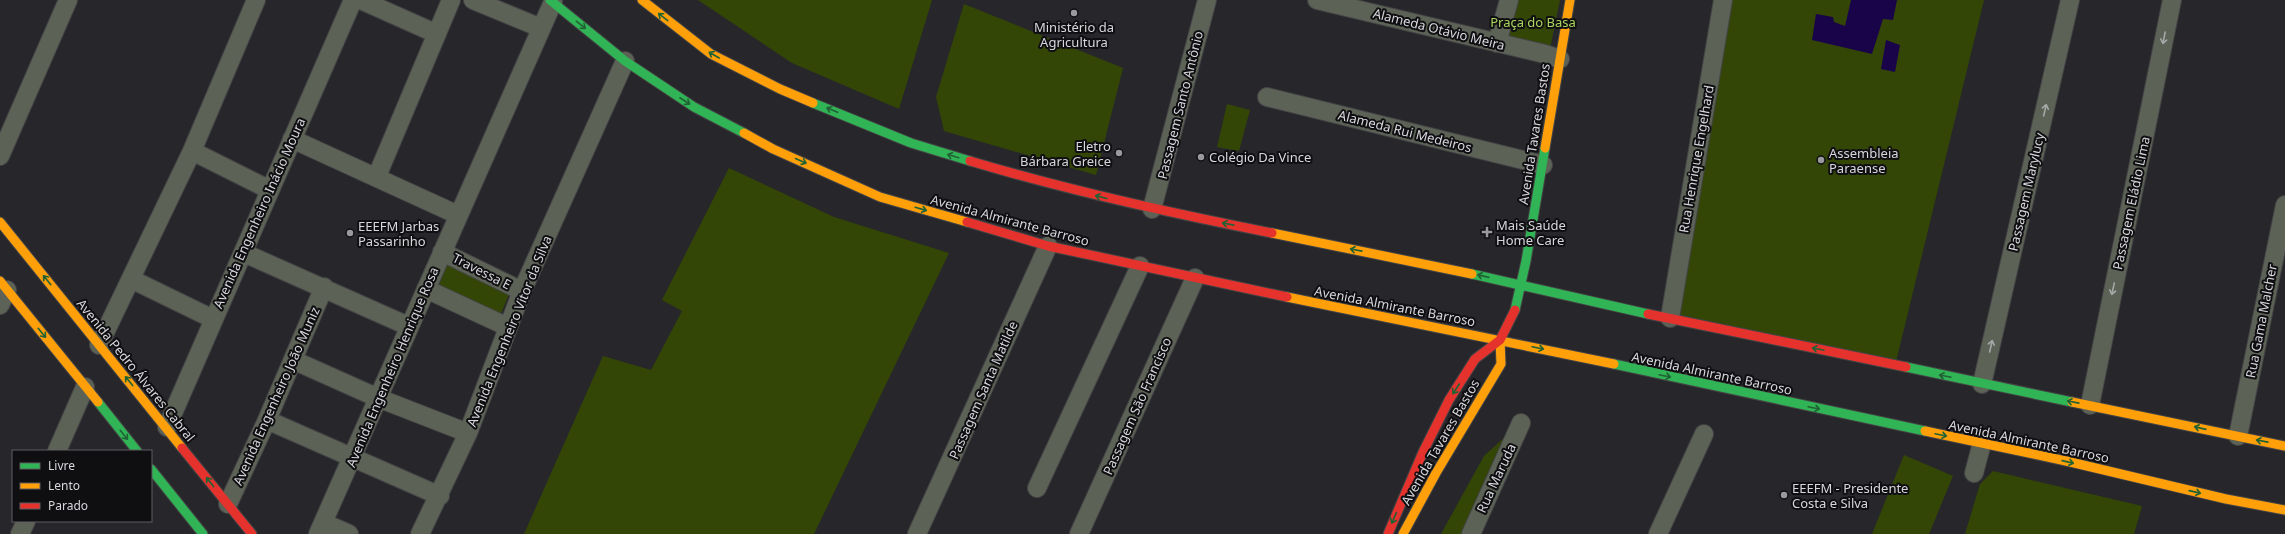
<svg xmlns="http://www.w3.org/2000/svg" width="2285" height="534" font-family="'Noto Sans',sans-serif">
	<rect width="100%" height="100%" fill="#27272b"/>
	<path fill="#334606" d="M 698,0 L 932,0 L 899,109 L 792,63 Z
		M 1513,0 L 1560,0 L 1550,49 L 1504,38 Z
		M 1724,0 L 1984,0 L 1894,370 L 1670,320 Z
		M 964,4 L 1123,68 L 1096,175 L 944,131 L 936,97 Z
		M 1227,104 L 1250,110 L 1239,151 L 1217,147 Z
		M 729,168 L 834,217 L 949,253 L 814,534 L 524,534 L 603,356 L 651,370 L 682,311 L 662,300 Z
		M 444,260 L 510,292 L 500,316 L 434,286 Z
		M 1517,426 L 1465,534 L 1441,534 L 1484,456 Z
		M 1904,455 L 1953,476 L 1929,534 L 1872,534 Z
		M 1993,471 L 2142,506 L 2134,534 L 1965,534 L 1980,484 Z"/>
	<path fill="#19044a" d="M 1851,0 L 1897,0 L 1893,20 L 1883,19 L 1872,54 L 1812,40 L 1816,14 L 1833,17 L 1834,22 L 1845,26 Z
		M 1886,40 L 1900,45 L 1895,72 L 1881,69 Z"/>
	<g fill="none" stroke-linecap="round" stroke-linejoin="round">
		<g stroke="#444446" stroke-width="20">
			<path id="street" d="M 361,0 L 437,34
				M 473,0 L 541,28
				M 1317,0 L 1545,54 L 1560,59
				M 1497,43 L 1509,0
				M 1267,97 L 1543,165
				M 292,139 L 458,215
				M 192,151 L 270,190
				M 0,156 L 68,0
				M 377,176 L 451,0
				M 1152,209 L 1207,0
				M 442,252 L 522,291
				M 244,253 L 408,326
				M 131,279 L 213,319
				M 426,289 L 508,327
				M 0,305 L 7,290
				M 1670,318 L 1723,0
				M 99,345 L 192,151 L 256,0
				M 293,360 L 378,398 L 468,433
				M 1982,384 L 2070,0
				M 2090,405 L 2172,0
				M 267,420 L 440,496
				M 167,427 L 353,0
				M 2238,436 L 2285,205
				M 57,451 L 85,387
				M 1974,473 L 1982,443
				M 1037,488 L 1140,266
				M 228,504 L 267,420 L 324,287
				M 324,523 L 349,534
				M 20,534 L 26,521
				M 318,534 L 553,2
				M 420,534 L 468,433 L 522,291 L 625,61
				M 917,534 L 1048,246
				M 1079,534 L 1195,278
				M 1471,534 L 1521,423
				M 1658,534 L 1704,434"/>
		</g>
		<g stroke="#444446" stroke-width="11">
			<path id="fast" d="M 550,0 L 625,61 L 694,107 L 744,133
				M 813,103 L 911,143 L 970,161
				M 1472,274 L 1648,314
				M 1515,310 L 1526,261 L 1545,148
				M 1614,364 L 1925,431
				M 1906,367 L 2072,402
				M 98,402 L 137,451
				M 151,469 L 203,534"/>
		</g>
		<g stroke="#444446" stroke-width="11">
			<path id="slow" d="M 642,0 L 711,54 L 780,89 L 813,103
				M 744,133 L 773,149 L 880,197 L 967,222
				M 1545,148 L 1570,0
				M 0,222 L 182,448
				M 1272,233 L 1472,274
				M 0,281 L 98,402
				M 1287,297 L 1614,364
				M 2072,402 L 2285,446
				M 1925,431 L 2066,461 L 2226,499 L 2285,510
				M 1403,534 L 1436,473 L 1501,364 L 1500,340"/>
		</g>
		<g stroke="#444446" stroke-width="11">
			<path id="jam" d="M 970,161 C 1070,191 1170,213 1272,233
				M 967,222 L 1048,246 L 1287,297
				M 1648,314 L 1906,367
				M 182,448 L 252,534
				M 1388,534 L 1423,452 L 1449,400 L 1475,359 L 1500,340 L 1515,310"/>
		</g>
		<use href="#street" stroke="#5d6257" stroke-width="18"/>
		<use href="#fast" stroke="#30b455" stroke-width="9"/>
		<use href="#slow" stroke="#ff9f0a" stroke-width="9"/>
		<use href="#jam" stroke="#e5322d" stroke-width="9"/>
	</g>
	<defs><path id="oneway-shaft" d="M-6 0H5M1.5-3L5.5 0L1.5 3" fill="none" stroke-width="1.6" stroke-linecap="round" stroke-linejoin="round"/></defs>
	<g stroke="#206234">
		<use href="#oneway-shaft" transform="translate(663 17) rotate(-142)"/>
		<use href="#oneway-shaft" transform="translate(581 25) rotate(39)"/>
		<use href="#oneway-shaft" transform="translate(714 55) rotate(-150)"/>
		<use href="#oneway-shaft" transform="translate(685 101) rotate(33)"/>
		<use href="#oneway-shaft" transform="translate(832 110) rotate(-157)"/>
		<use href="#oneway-shaft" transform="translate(953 156) rotate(-163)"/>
		<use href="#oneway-shaft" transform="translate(801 161) rotate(24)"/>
		<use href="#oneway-shaft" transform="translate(1101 197) rotate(-166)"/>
		<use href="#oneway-shaft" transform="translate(921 209) rotate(16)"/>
		<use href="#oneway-shaft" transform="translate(1228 224) rotate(-169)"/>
		<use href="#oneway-shaft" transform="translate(1356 250) rotate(-169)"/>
		<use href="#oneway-shaft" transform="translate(1483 276) rotate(-167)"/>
		<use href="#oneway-shaft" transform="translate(47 280) rotate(-129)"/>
		<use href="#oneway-shaft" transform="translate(42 333) rotate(51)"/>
		<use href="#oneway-shaft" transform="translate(1538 348) rotate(12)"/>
		<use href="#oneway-shaft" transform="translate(1818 349) rotate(-168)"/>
		<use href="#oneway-shaft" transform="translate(1665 376) rotate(12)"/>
		<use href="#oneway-shaft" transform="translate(1945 376) rotate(-168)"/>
		<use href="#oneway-shaft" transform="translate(129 381) rotate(-129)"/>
		<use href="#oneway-shaft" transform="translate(1456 389) rotate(123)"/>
		<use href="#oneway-shaft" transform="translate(2073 402) rotate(-169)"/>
		<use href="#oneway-shaft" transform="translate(1814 408) rotate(12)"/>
		<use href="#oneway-shaft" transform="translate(2200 428) rotate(-167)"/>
		<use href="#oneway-shaft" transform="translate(124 435) rotate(51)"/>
		<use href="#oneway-shaft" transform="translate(1941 435) rotate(12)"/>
		<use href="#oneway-shaft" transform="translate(2262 441) rotate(-169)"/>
		<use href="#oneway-shaft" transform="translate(2068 462) rotate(13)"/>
		<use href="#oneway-shaft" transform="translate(210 482) rotate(-128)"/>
		<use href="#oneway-shaft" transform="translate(2195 492) rotate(13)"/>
		<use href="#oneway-shaft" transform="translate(1394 518) rotate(114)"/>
	</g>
	<g stroke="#a6a8a7">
		<use href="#oneway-shaft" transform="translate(2164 38) rotate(101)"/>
		<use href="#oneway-shaft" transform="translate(2045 110) rotate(-77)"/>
		<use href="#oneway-shaft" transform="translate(2113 289) rotate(102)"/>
		<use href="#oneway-shaft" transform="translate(1991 346) rotate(-77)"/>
	</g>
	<g fill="#99999e" stroke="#0f0f12" stroke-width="1.5">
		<circle cx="1074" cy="13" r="4"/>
		<circle cx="1119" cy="153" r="4"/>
		<circle cx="1201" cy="157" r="4"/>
		<circle cx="1821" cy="160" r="4"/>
		<path d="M1485 226h4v4h4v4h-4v4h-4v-4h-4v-4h4z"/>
		<circle cx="350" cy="233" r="4"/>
		<circle cx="1784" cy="495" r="4"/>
	</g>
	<g text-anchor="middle" stroke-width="4" stroke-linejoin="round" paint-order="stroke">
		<g font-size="13" fill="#abd65e" stroke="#0f0f12">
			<text x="1533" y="27">Praça do Basa</text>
		</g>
		<g font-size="13" fill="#d7d7dc" stroke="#0f0f12" text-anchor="start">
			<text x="1074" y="32" text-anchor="middle">Ministério da<tspan x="1074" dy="15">Agricultura</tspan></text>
			<text x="1111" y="151" text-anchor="end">Eletro<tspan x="1111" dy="15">Bárbara Greice</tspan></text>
			<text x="1829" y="158">Assembleia<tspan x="1829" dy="15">Paraense</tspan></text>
			<text x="1209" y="162">Colégio Da Vince</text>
			<text x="1496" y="230">Mais Saúde<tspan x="1496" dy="15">Home Care</tspan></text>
			<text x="358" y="231">EEEFM Jarbas<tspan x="358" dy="15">Passarinho</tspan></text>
			<text x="1792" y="493">EEEFM - Presidente<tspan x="1792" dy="15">Costa e Silva</tspan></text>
		</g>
		<g font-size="13" fill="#d7d7dc" stroke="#0f0f12">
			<text transform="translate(1439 29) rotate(14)" y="5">Alameda Otávio Meira</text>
			<text transform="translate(1180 105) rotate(-76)" y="5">Passagem Santo Antônio</text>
			<text transform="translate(1405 131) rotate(14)" y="5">Alameda Rui Medeiros</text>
			<text transform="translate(1534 134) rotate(-81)" y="5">Avenida Tavares Bastos</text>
			<text transform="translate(1696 159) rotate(-80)" y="5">Rua Henrique Engelhard</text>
			<text transform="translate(2026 192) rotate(-77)" y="5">Passagem Marylucy</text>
			<text transform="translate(2131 203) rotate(-78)" y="5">Passagem Eládio Lima</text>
			<text transform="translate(259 213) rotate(-66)" y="5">Avenida Engenheiro Inácio Moura</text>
			<text transform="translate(1010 220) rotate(15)" y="5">Avenida Almirante Barroso</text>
			<text transform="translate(482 271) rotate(27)" y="5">Travessa E</text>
			<text transform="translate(1395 306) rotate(11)" y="5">Avenida Almirante Barroso</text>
			<text transform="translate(2261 321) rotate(-79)" y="5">Rua Gama Malcher</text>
			<text transform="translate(509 331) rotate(-68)" y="5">Avenida Engenheiro Vitor da Silva</text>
			<text transform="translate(392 367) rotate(-67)" y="5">Avenida Engenheiro Henrique Rosa</text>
			<text transform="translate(136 370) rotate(51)" y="5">Avenida Pedro Álvares Cabral</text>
			<text transform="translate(1712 373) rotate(12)" y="5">Avenida Almirante Barroso</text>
			<text transform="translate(983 390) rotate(-66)" y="5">Passagem Santa Matilde</text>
			<text transform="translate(276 396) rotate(-66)" y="5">Avenida Engenheiro João Muniz</text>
			<text transform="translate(1137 406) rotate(-66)" y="5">Passagem São Francisco</text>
			<text transform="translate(2029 441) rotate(12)" y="5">Avenida Almirante Barroso</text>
			<text transform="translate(1440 442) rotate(-60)" y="5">Avenida Tavares Bastos</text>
			<text transform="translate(1496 478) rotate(-65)" y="5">Rua Maruda</text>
		</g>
	</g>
	<rect x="12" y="450" width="140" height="72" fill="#0f0f12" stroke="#5f5f63"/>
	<rect x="20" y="463" width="20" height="6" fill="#30b455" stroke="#5f5f63"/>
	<text x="48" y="470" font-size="12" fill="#d7d7dc">Livre</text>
	<rect x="20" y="483" width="20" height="6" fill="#ff9f0a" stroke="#5f5f63"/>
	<text x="48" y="490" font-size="12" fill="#d7d7dc">Lento</text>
	<rect x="20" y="503" width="20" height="6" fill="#e5322d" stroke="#5f5f63"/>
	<text x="48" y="510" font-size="12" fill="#d7d7dc">Parado</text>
</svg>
